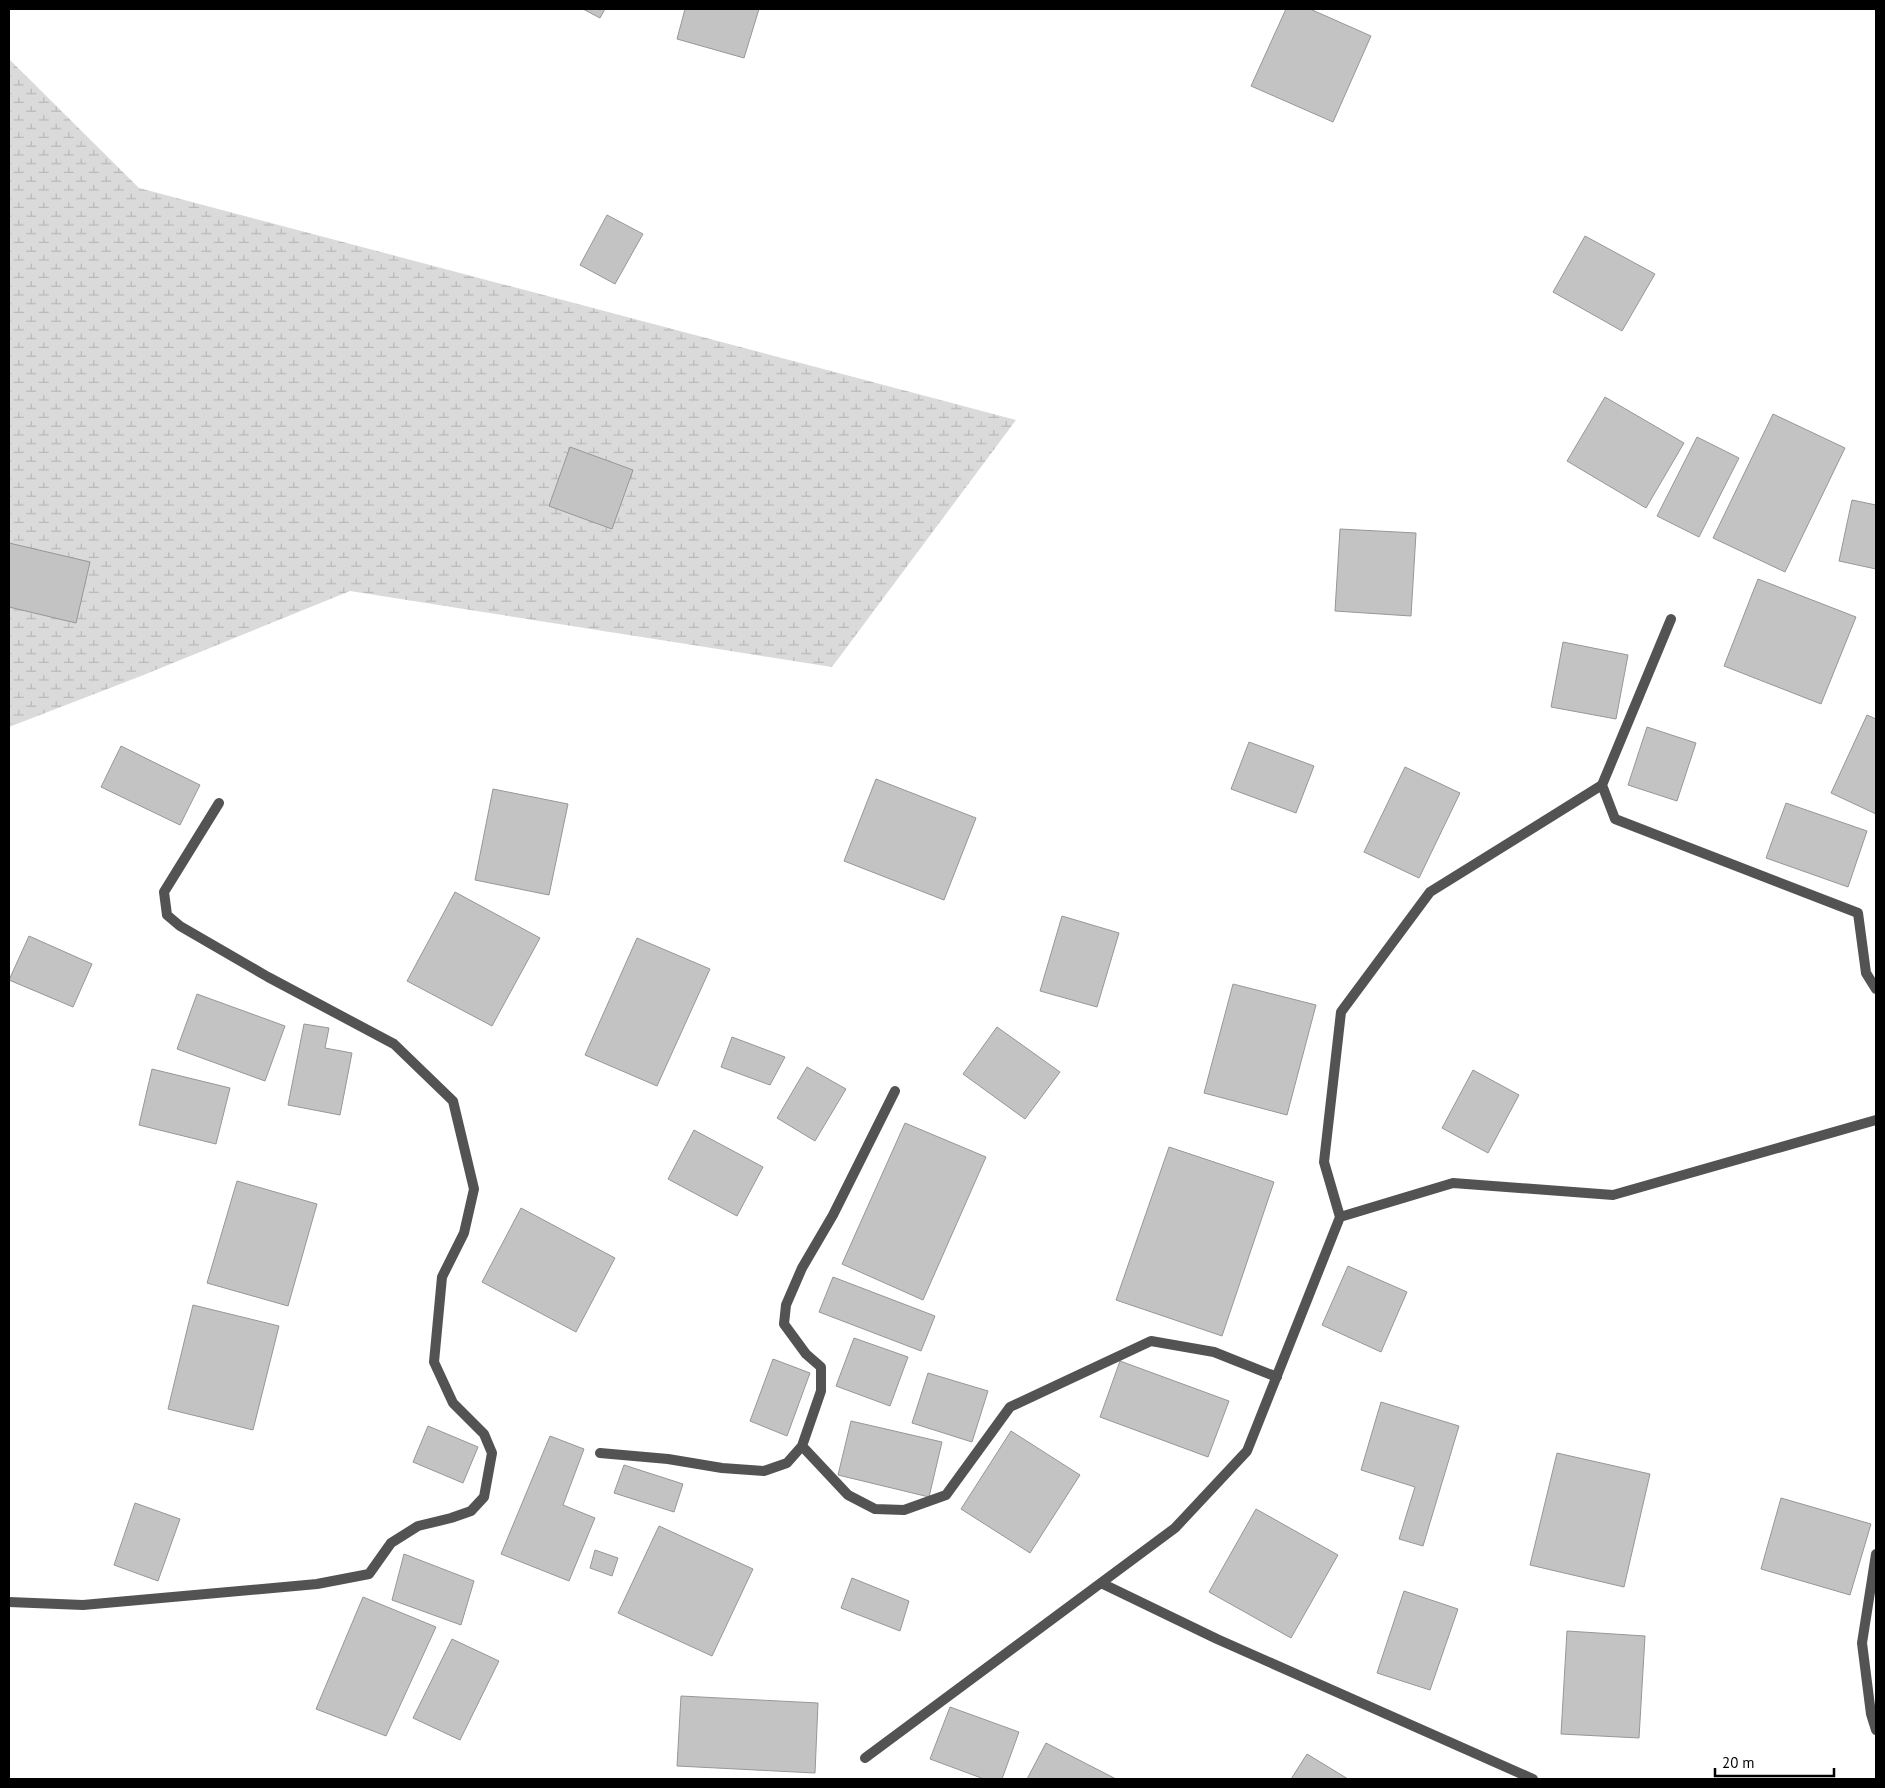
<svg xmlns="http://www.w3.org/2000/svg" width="1885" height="1788" font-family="'PT Sans',sans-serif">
	<defs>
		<pattern id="wetland-marsh" width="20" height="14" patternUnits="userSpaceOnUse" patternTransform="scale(1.25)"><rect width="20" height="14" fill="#dadada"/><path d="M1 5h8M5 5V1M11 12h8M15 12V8" fill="none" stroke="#b9b9b9"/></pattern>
	</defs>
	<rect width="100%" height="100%" fill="#fff"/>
	<path fill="url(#wetland-marsh)" d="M 9,59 L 139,188 L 1016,420 L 832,667 L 350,591 L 141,676 L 9,727 Z"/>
	<path fill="#c3c3c3" stroke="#979797" d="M 583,9 L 605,9 L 600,18 Z
		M 685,9 L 759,9 L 744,58 L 677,39 Z
		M 1286,9 L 1310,9 L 1371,36 L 1333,122 L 1251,86 Z
		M 607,215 L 643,234 L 615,284 L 580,265 Z
		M 1585,236 L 1655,274 L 1622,331 L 1553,292 Z
		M 1605,397 L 1684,443 L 1646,508 L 1567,461 Z
		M 1773,414 L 1845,448 L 1785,572 L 1713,538 Z
		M 1697,437 L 1739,458 L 1699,537 L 1657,516 Z
		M 570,447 L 633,470 L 612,529 L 549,506 Z
		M 1852,500 L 1876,505 L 1876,569 L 1839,561 Z
		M 1340,529 L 1416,533 L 1411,616 L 1335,611 Z
		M 9,543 L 90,562 L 76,623 L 9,607 Z
		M 1758,579 L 1856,617 L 1821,704 L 1724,666 Z
		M 1563,642 L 1628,655 L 1616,719 L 1551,707 Z
		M 1867,715 L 1876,719 L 1876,814 L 1831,793 Z
		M 1647,727 L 1696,743 L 1677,801 L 1628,785 Z
		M 1249,742 L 1314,766 L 1296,813 L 1231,789 Z
		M 121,746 L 200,785 L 180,825 L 101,787 Z
		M 1405,767 L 1460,793 L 1419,878 L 1364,852 Z
		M 876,779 L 976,818 L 944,900 L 844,861 Z
		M 493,789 L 568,804 L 549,895 L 475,880 Z
		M 1786,803 L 1867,831 L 1848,887 L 1766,858 Z
		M 455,892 L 540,938 L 492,1026 L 407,981 Z
		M 1062,916 L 1119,933 L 1097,1007 L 1040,991 Z
		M 29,936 L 92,964 L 73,1007 L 9,980 Z
		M 637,938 L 710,969 L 657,1086 L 585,1055 Z
		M 1233,984 L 1316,1005 L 1287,1115 L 1204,1093 Z
		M 197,994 L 285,1026 L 265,1081 L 177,1049 Z
		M 304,1024 L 329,1028 L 325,1048 L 352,1053 L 340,1115 L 288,1105 Z
		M 997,1027 L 1060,1072 L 1025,1119 L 963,1074 Z
		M 732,1037 L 785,1057 L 770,1085 L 721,1067 Z
		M 807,1067 L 846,1089 L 815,1141 L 777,1118 Z
		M 152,1069 L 230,1088 L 216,1144 L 139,1125 Z
		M 1473,1070 L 1519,1095 L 1488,1153 L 1442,1128 Z
		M 905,1123 L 986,1157 L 923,1300 L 842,1264 Z
		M 694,1130 L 763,1167 L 737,1216 L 668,1179 Z
		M 1169,1147 L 1274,1182 L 1222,1336 L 1116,1300 Z
		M 237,1181 L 317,1204 L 288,1306 L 207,1283 Z
		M 521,1208 L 615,1258 L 576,1332 L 482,1282 Z
		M 1348,1266 L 1407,1292 L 1381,1352 L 1322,1325 Z
		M 833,1277 L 935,1316 L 921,1351 L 819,1312 Z
		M 193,1305 L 279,1326 L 253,1430 L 168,1409 Z
		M 854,1338 L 908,1357 L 890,1406 L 836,1386 Z
		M 773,1359 L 810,1373 L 787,1436 L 750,1421 Z
		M 1120,1361 L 1229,1401 L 1208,1457 L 1100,1417 Z
		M 928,1373 L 988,1391 L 972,1442 L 912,1423 Z
		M 1381,1402 L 1459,1426 L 1423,1546 L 1399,1539 L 1415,1487 L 1361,1470 Z
		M 851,1421 L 942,1442 L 929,1497 L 838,1475 Z
		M 428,1426 L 478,1447 L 463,1483 L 413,1462 Z
		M 1011,1431 L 1080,1475 L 1030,1553 L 961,1509 Z
		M 550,1436 L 584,1449 L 563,1505 L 595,1518 L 569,1581 L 501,1554 Z
		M 1557,1453 L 1650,1474 L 1624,1587 L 1530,1565 Z
		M 624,1465 L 683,1484 L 674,1512 L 614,1493 Z
		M 1781,1498 L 1871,1524 L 1850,1595 L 1761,1569 Z
		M 135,1503 L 180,1519 L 158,1581 L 114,1565 Z
		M 1256,1509 L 1338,1555 L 1291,1638 L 1209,1592 Z
		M 659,1526 L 753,1569 L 712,1656 L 618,1613 Z
		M 595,1550 L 618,1558 L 612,1576 L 590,1568 Z
		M 404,1554 L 474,1581 L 461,1625 L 392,1600 Z
		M 852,1578 L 909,1601 L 900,1631 L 841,1608 Z
		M 1404,1591 L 1458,1609 L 1430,1690 L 1377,1673 Z
		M 363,1597 L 436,1627 L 386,1736 L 316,1709 Z
		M 1567,1631 L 1645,1636 L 1639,1738 L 1561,1734 Z
		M 452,1639 L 499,1661 L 460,1740 L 413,1718 Z
		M 681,1696 L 818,1703 L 815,1773 L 677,1766 Z
		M 950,1707 L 1019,1732 L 1002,1779 L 984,1779 L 930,1759 Z
		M 1046,1743 L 1116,1779 L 1027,1779 Z
		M 1307,1754 L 1348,1779 L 1291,1779 Z"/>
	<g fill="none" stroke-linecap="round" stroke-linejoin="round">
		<path stroke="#535353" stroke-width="10" d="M 1671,619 L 1602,785 L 1615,819 L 1858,913 L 1866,973 L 1876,989
			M 1340,1217 L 1453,1183 L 1613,1195 L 1876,1120
			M 802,1446 L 848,1495 L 875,1509 L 904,1510 L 946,1495 L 1010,1407 L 1151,1341 L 1214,1352 L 1277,1377
			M 600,1453 L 668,1459 L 722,1468 L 764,1471 L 787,1463 L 802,1446 L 821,1391 L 821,1367 L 806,1354 L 784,1324 L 786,1305 L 802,1268 L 833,1215 L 895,1091
			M 1876,1554 L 1862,1643 L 1871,1714 L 1876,1730
			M 1101,1583 L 1217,1639 L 1533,1779
			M 9,1602 L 83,1605 L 317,1584 L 369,1574 L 391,1543 L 418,1526 L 451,1518 L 471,1511 L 484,1497 L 492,1453 L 484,1434 L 453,1403 L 434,1362 L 442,1277 L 464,1233 L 474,1189 L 453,1101 L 394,1044 L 268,977 L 180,926 L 167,915 L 164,892 L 219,803
			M 865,1758 L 1175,1528 L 1247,1451 L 1340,1217 L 1324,1162 L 1341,1012 L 1430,892 L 1602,785"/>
	</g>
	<rect width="1885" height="1788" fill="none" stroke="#000000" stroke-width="20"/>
	<path d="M1715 1768v8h119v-8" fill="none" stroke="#000000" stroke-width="2.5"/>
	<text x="1722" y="1768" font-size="15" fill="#000000" stroke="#ffffff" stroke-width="4" paint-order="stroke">20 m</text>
</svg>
